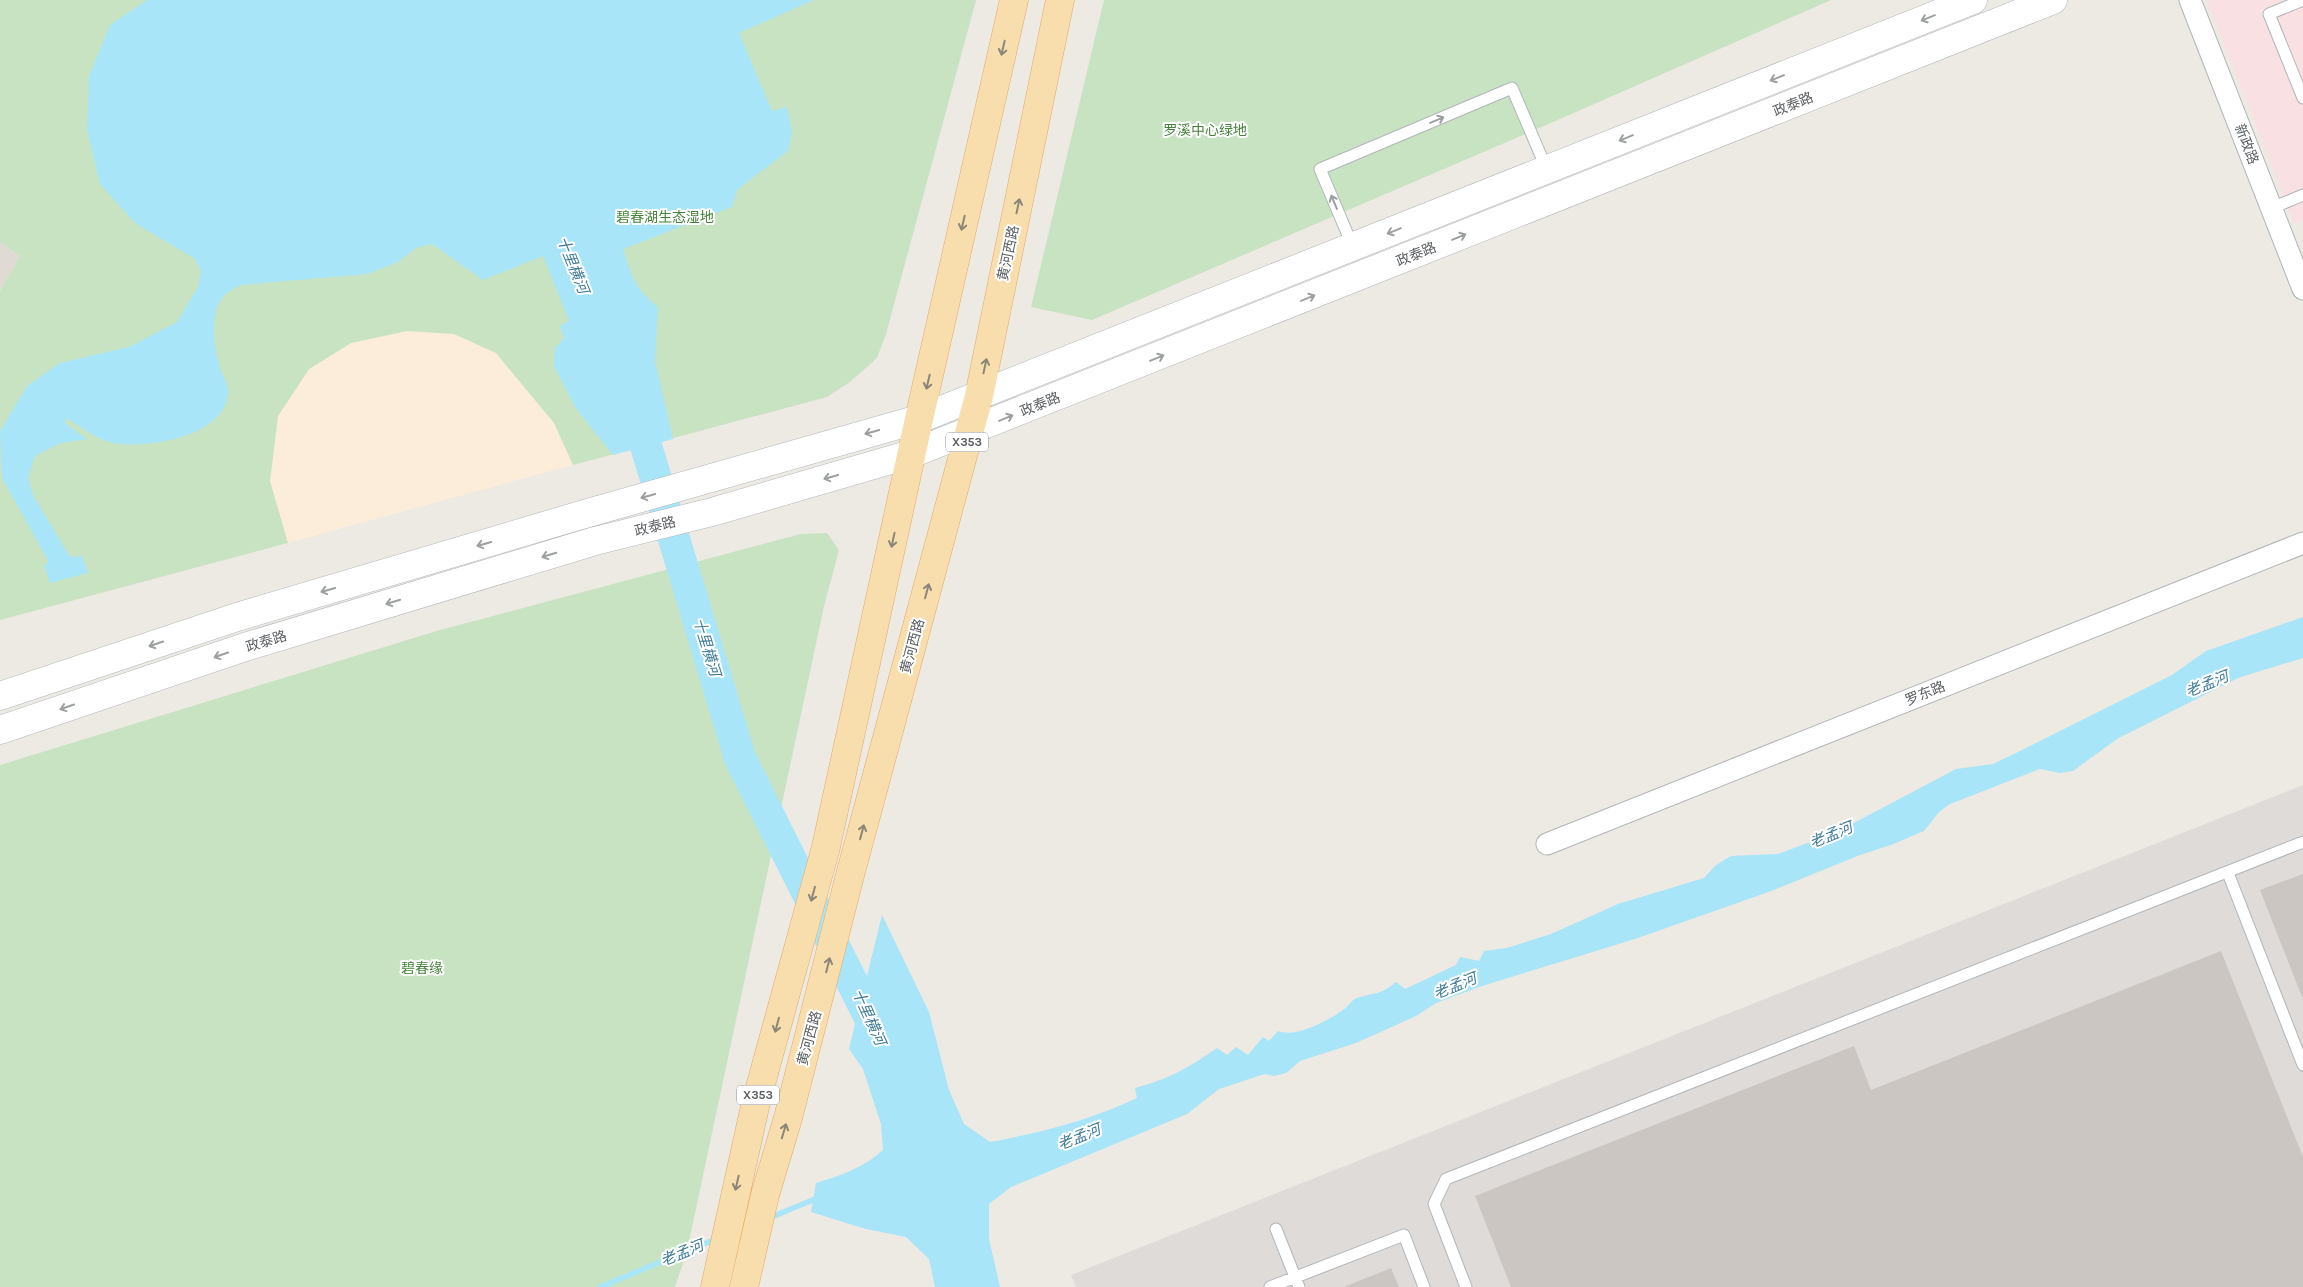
<svg xmlns="http://www.w3.org/2000/svg" width="2303" height="1287" font-family="Karla,'Noto Sans SC',sans-serif">
	<rect width="100%" height="100%" fill="#ede9e3"/>
	<path fill="#fbedda" d="M 407,331 L 454,334 L 496,353 L 554,423 L 573,465 L 288,543 L 270,481 L 278,416 L 309,369 L 351,343 Z"/>
	<path fill="#dfdbd8" d="M 2303,785 L 2303,1287 L 1076,1287 L 1071,1275 Z"/>
	<path fill="#e0dad5" d="M 0,242 L 20,256 L 0,291 Z"/>
	<path fill="#f9e0e3" d="M 2207,0 L 2303,0 L 2303,220 L 2295,224 Z"/>
	<path fill="#c8e3c2" d="M 0,0 L 976,0 L 886,334 L 877,358 L 850,382 L 827,397 L 573,465 L 554,423 L 496,353 L 454,334 L 407,331 L 351,343 L 309,369 L 278,416 L 270,481 L 288,543 L 0,620 L 0,291 L 20,256 L 0,242 Z
		M 1104,0 L 1831,0 L 1544,126 L 1092,320 L 1031,307 Z
		M 827,533 L 839,550 L 824,606 L 687,1251 L 675,1287 L 0,1287 L 0,765 L 440,630 L 801,534 Z"/>
	<path fill="#a8e5f8" d="M 147,0 L 814,0 L 739,33 L 772,111 L 787,107 L 792,132 L 788,151 L 737,190 L 732,207 L 623,249 C 628,263 632,279 641,291 C 646,297 653,302 658,308 L 655,361 L 673,439 L 613,455 L 575,407 L 554,366 L 555,348 L 564,338 L 560,326 L 569,321 L 543,256 L 483,280 L 432,244 L 416,248 L 398,262 L 368,274 L 241,285 C 235,288 226,292 222,298 C 209,318 214,346 220,368 C 222,375 229,385 228,393 C 225,437 147,449 113,443 C 96,439 81,427 67,418 L 65,423 L 87,439 L 61,443 L 35,456 L 28,478 L 33,495 L 70,557 L 82,556 L 88,573 L 50,583 L 44,565 L 49,562 L 2,478 L 0,431 L 27,386 L 60,363 L 129,347 L 177,322 L 198,287 L 201,271 L 195,259 L 135,223 L 100,184 L 87,130 L 89,76 L 110,25 Z
		M 2303,617 L 2303,658 L 2238,678 L 2117,739 L 2073,771 L 2060,773 L 2040,769 L 1950,804 L 1939,812 L 1924,831 L 1891,845 L 1860,855 L 1774,890 L 1635,939 L 1482,986 L 1436,1003 L 1416,1016 L 1356,1043 L 1300,1061 L 1286,1073 L 1274,1076 L 1264,1074 L 1219,1089 L 1187,1114 L 1011,1187 L 989,1204 L 989,1239 L 1000,1287 L 935,1287 L 929,1259 L 906,1237 L 866,1229 L 811,1212 L 816,1183 C 840,1176 865,1167 883,1150 L 881,1124 L 863,1069 L 849,1049 L 882,915 L 929,1012 L 949,1090 L 964,1124 L 990,1142 C 1039,1133 1091,1120 1137,1098 L 1135,1088 C 1169,1079 1188,1068 1217,1048 L 1227,1055 L 1236,1047 L 1248,1055 L 1263,1037 L 1269,1041 L 1278,1031 C 1297,1038 1327,1021 1343,1010 C 1348,1007 1351,1000 1357,998 C 1375,992 1379,996 1396,982 L 1405,989 L 1456,965 L 1460,957 L 1479,961 L 1484,951 L 1507,948 L 1551,934 L 1618,904 L 1704,878 L 1716,865 L 1731,856 L 1778,854 L 1835,833 L 1956,769 L 1993,764 L 2018,752 L 2172,675 L 2206,651 Z"/>
	<g fill="none" stroke-linecap="round" stroke-linejoin="round">
		<path stroke="#a8e5f8" stroke-width="5.5" d="M 769,1218 L 820,1197
			M 600,1287 L 716,1239"/>
		<path stroke="#a8e5f8" stroke-width="32" d="M 630,404 L 640,426 L 740,758 L 880,1038"/>
	</g>
	<path fill="#cbc6c2" d="M 2303,874 L 2303,997 L 2302,997 L 2260,890 Z
		M 2221,951 L 2303,1157 L 2303,1287 L 1511,1287 L 1475,1196 L 1854,1046 L 1871,1090 Z
		M 1391,1268 L 1399,1287 L 1346,1287 L 1346,1286 Z"/>
	<g fill="none" stroke-linecap="round" stroke-linejoin="round">
		<g stroke="#b1b5b8" stroke-width="13">
			<path id="service" d="M 2303,0 L 2269,14 L 2303,98
				M 2272,208 L 2303,195
				M 1353,247 L 1320,169 L 1512,88 L 1547,170
				M 2228,873 L 2303,1065
				M 1276,1229 L 1299,1287
				M 1270,1287 L 1404,1235 L 1424,1287
				M 1466,1287 L 1434,1204 L 1446,1179 L 2303,842"/>
		</g>
		<g stroke="#b1b5b8" stroke-width="23">
			<path id="minor" d="M 2190,0 L 2303,289
				M 1547,844 L 2303,543"/>
		</g>
		<g stroke="#b3b7ba" stroke-width="29">
			<path id="secondary" d="M 0,696 L 237,617 L 581,515 L 919,419 L 1973,0
				M 0,730 L 245,647 L 595,541 L 712,512 L 911,454 L 2053,0"/>
		</g>
		<g stroke="#e6a863" stroke-width="29">
			<path id="primary" d="M 715,1287 L 756,1102 L 826,847 L 919,419 L 1014,0
				M 744,1287 L 765,1195 L 788,1118 L 849,879 L 979,396 L 1060,0"/>
		</g>
		<use href="#service" stroke="#fff" stroke-width="11"/>
		<use href="#minor" stroke="#fff" stroke-width="21"/>
		<use href="#secondary" stroke="#fff" stroke-width="28"/>
		<use href="#primary" stroke="#f9dead" stroke-width="28"/>
	</g>
	<defs><path id="oneway-shaft" d="M-6 0H5M1.5-3L5.5 0L1.5 3" fill="none" stroke-width="1.6" stroke-linecap="round" stroke-linejoin="round" transform="scale(1.25)"/></defs>
	<g stroke="#9da0a1">
		<use href="#oneway-shaft" transform="translate(1928 18) rotate(158)"/>
		<use href="#oneway-shaft" transform="translate(1777 78) rotate(158)"/>
		<use href="#oneway-shaft" transform="translate(1437 120) rotate(-23)"/>
		<use href="#oneway-shaft" transform="translate(1626 138) rotate(158)"/>
		<use href="#oneway-shaft" transform="translate(1334 202) rotate(-113)"/>
		<use href="#oneway-shaft" transform="translate(1394 231) rotate(158)"/>
		<use href="#oneway-shaft" transform="translate(1459 237) rotate(-22)"/>
		<use href="#oneway-shaft" transform="translate(1308 298) rotate(-22)"/>
		<use href="#oneway-shaft" transform="translate(1157 358) rotate(-22)"/>
		<use href="#oneway-shaft" transform="translate(1006 418) rotate(-22)"/>
		<use href="#oneway-shaft" transform="translate(872 432) rotate(164)"/>
		<use href="#oneway-shaft" transform="translate(831 477) rotate(164)"/>
		<use href="#oneway-shaft" transform="translate(648 496) rotate(164)"/>
		<use href="#oneway-shaft" transform="translate(484 544) rotate(164)"/>
		<use href="#oneway-shaft" transform="translate(549 555) rotate(163)"/>
		<use href="#oneway-shaft" transform="translate(328 590) rotate(164)"/>
		<use href="#oneway-shaft" transform="translate(393 602) rotate(163)"/>
		<use href="#oneway-shaft" transform="translate(156 644) rotate(161)"/>
		<use href="#oneway-shaft" transform="translate(221 655) rotate(161)"/>
		<use href="#oneway-shaft" transform="translate(67 707) rotate(161)"/>
	</g>
	<g stroke="#8b8679">
		<use href="#oneway-shaft" transform="translate(1003 48) rotate(103)"/>
		<use href="#oneway-shaft" transform="translate(1018 206) rotate(-78)"/>
		<use href="#oneway-shaft" transform="translate(963 223) rotate(103)"/>
		<use href="#oneway-shaft" transform="translate(985 366) rotate(-78)"/>
		<use href="#oneway-shaft" transform="translate(928 382) rotate(103)"/>
		<use href="#oneway-shaft" transform="translate(893 540) rotate(102)"/>
		<use href="#oneway-shaft" transform="translate(927 591) rotate(-75)"/>
		<use href="#oneway-shaft" transform="translate(862 832) rotate(-75)"/>
		<use href="#oneway-shaft" transform="translate(813 894) rotate(105)"/>
		<use href="#oneway-shaft" transform="translate(828 965) rotate(-76)"/>
		<use href="#oneway-shaft" transform="translate(777 1025) rotate(105)"/>
		<use href="#oneway-shaft" transform="translate(784 1131) rotate(-73)"/>
		<use href="#oneway-shaft" transform="translate(737 1183) rotate(103)"/>
	</g>
	<g text-anchor="middle" stroke-width="4" stroke-linejoin="round" paint-order="stroke">
		<g fill="#fff" stroke="#8d9092" stroke-width="1">
			<rect x="946" y="432.5" width="42" height="19" rx="4"/>
			<rect x="737" y="1085.5" width="42" height="19" rx="4"/>
		</g>
		<g font-size="12" font-weight="bold" fill="#5c6063">
			<text x="967" y="446">X353</text>
			<text x="758" y="1099">X353</text>
		</g>
		<g font-size="14" fill="#5c6063" stroke="#fff">
			<text transform="translate(1793 104) rotate(-22)" y="5">政泰路</text>
			<text transform="translate(2247 144) rotate(69)" y="5">新政路</text>
			<text transform="translate(1008 253) rotate(-78)" y="5">黄河西路</text>
			<text transform="translate(1416 254) rotate(-22)" y="5">政泰路</text>
			<text transform="translate(1040 404) rotate(-22)" y="5">政泰路</text>
			<text transform="translate(655 526) rotate(-14)" y="5">政泰路</text>
			<text transform="translate(266 641) rotate(-17)" y="5">政泰路</text>
			<text transform="translate(912 646) rotate(-75)" y="5">黄河西路</text>
			<text transform="translate(1925 693) rotate(-22)" y="5">罗东路</text>
			<text transform="translate(809 1038) rotate(-75)" y="5">黄河西路</text>
		</g>
		<g font-size="14" fill="#46823b" stroke="#fff">
			<text x="1205" y="135">罗溪中心绿地</text>
			<text x="665" y="222">碧春湖生态湿地</text>
			<text x="422" y="973">碧春缘</text>
		</g>
		<g font-size="15" font-style="italic" fill="#417c98" stroke="#fff">
			<text transform="translate(573 265) rotate(68)" y="5">十里横河</text>
			<text transform="translate(707 647) rotate(73)" y="5">十里横河</text>
			<text transform="translate(2207 684) rotate(-22)" y="5">老孟河</text>
			<text transform="translate(1831 835) rotate(-22)" y="5">老孟河</text>
			<text transform="translate(1455 986) rotate(-22)" y="5">老孟河</text>
			<text transform="translate(869 1017) rotate(66)" y="5">十里横河</text>
			<text transform="translate(1079 1137) rotate(-22)" y="5">老孟河</text>
			<text transform="translate(682 1253) rotate(-22)" y="5">老孟河</text>
		</g>
	</g>
</svg>
